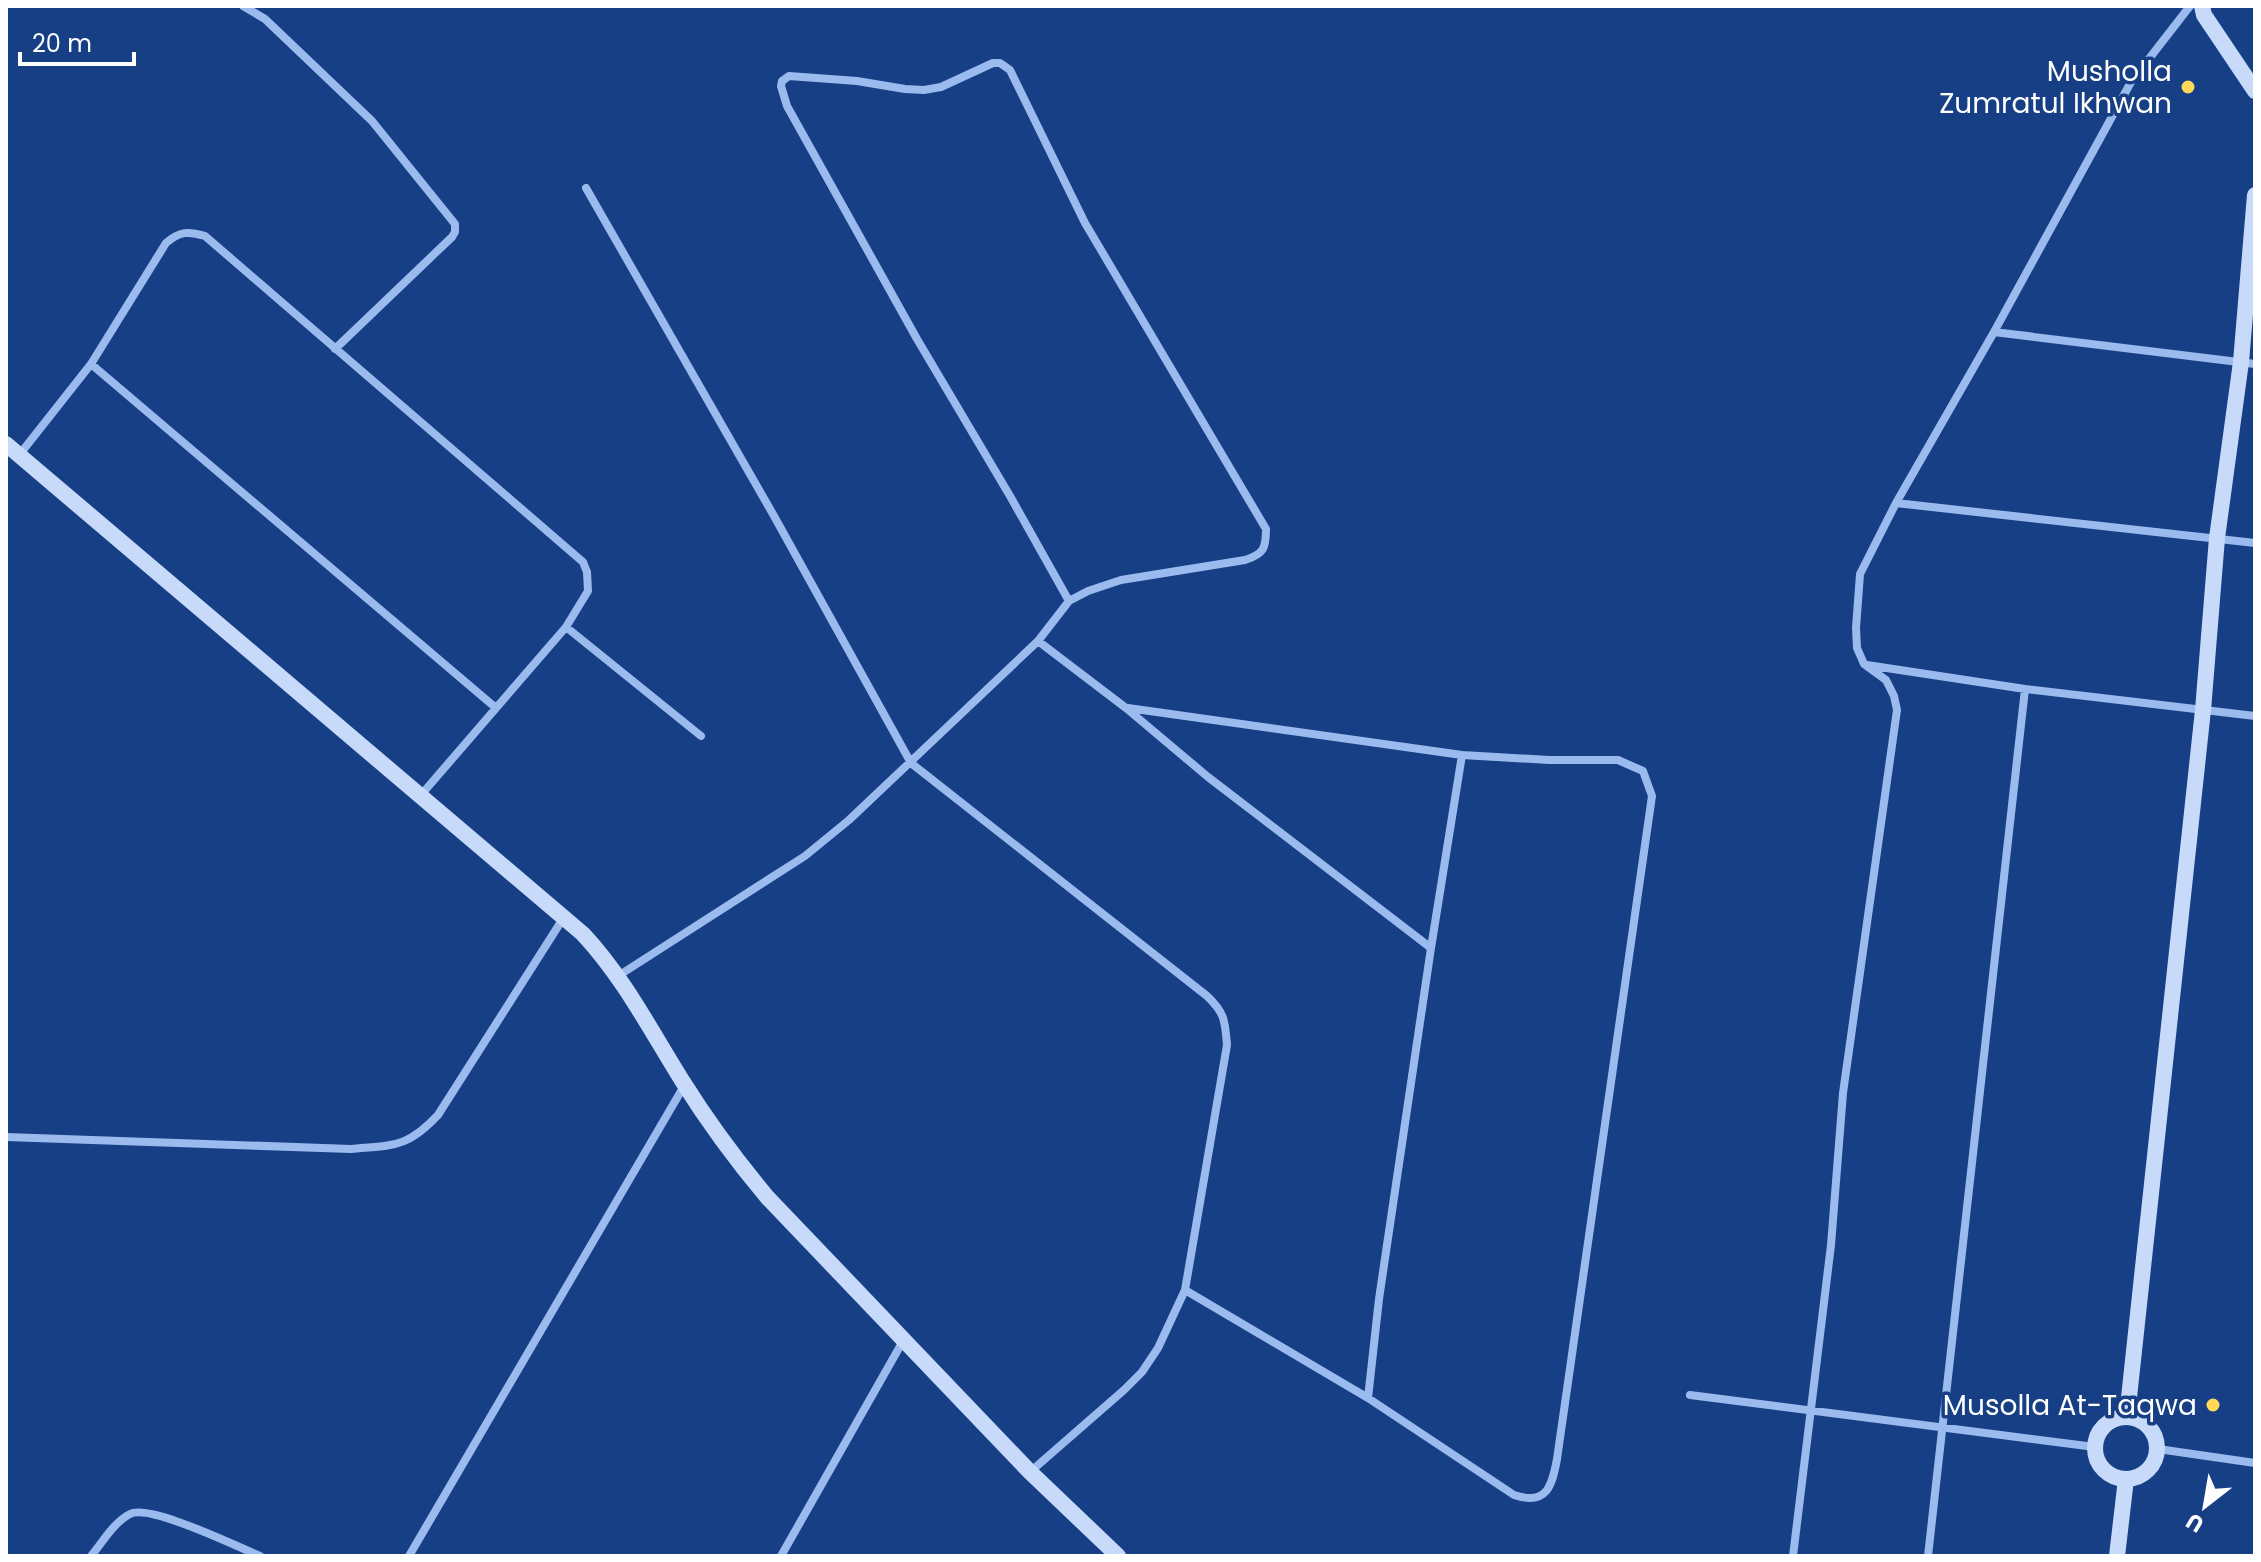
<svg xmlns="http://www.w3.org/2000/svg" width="2261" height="1562" font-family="Poppins,sans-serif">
	<rect width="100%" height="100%" fill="#163f86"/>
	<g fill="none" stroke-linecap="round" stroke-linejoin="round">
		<path stroke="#9bbbee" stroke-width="8" d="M 243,6 L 265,19 L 372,121 L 455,224 L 455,232 L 452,237 L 335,349
			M 586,188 L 774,516 L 911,763 L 1207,996 C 1225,1013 1225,1021 1227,1045 L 1185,1290 L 1158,1348 L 1142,1372 L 1124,1390 L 1030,1472
			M 1994,332 L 2255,364
			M 91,364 L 496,708
			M 20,454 L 91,364 L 166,243 C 180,231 188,231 205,236 L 583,562 L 587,572 L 588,591 L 566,627 L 421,795
			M 1896,503 L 2255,543
			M 566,627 L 701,736
			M 1038,641 L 1126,708 L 1208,777 L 1431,948 L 1379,1299 L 1368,1398 L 1185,1290
			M 1867,665 L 2025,689 L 2255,716
			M 1128,708 L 1462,755 L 1431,948
			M 618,976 L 805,856 L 849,820 L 1038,641 L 1069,601 L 1088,591 L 1121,580 L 1245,560 C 1264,554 1266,548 1266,529 L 1085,223 L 1010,70 L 1000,63 L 993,63 L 941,87 L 924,90 L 905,89 L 857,81 L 789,76 L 782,81 L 781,86 L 787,106 L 917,339 L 1010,496 L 1069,601
			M 6,1137 L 351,1149 C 394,1145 407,1148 438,1115 L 564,917
			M 1690,1395 L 2095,1447
			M 1368,1398 L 1514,1495 C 1547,1506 1552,1486 1557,1459 L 1652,796 L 1643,771 L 1618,760 L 1549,760 L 1462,755
			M 2158,1449 L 2255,1463
			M 91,1556 C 102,1543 114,1522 130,1514 C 150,1504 236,1546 260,1556
			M 409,1556 L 684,1086
			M 781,1556 L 903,1341
			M 1793,1556 L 1831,1245 L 1843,1093 L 1897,710 L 1894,696 L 1886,680 L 1864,664 L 1857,648 L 1856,628 L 1860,574 L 1896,503 L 1994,332 L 2131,82 L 2190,6
			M 1928,1556 L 2025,689"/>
		<path stroke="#c8dafa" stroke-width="16" d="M 2202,6 L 2204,15 L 2255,91
			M 6,444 L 583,934 C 624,978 651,1031 683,1082 C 708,1122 737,1161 767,1197 L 1030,1472 L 1118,1556
			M 2127,1416 L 2203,710 L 2217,538 L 2241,362 L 2255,195
			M2095 1448a31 31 0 1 1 62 0a31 31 0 1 1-62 0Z
			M 2117,1556 L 2126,1479"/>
	</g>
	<g fill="#ffda58" stroke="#163f86" stroke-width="3">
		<circle cx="2188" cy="87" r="8"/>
		<circle cx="2213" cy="1405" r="8"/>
	</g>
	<g text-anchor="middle" stroke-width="7" stroke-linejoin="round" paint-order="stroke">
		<g font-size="28" fill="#fff" stroke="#163f86" text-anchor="end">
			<text x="2172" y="81">Musholla<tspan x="2172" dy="32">Zumratul Ikhwan</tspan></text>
			<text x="2197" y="1415">Musolla At-Taqwa</text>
		</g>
	</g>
	<rect width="2261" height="1562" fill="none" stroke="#ffffff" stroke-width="16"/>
	<g transform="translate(2205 1506) rotate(211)" stroke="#163f86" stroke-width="6" paint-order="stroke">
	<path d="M0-6L14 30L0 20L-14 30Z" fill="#ffffff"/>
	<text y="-12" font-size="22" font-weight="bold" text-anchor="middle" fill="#ffffff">U</text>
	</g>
	<path d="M20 52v12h114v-12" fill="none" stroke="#ffffff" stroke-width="4"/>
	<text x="32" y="52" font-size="24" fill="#ffffff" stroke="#163f86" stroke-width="6" paint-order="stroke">20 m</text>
</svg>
